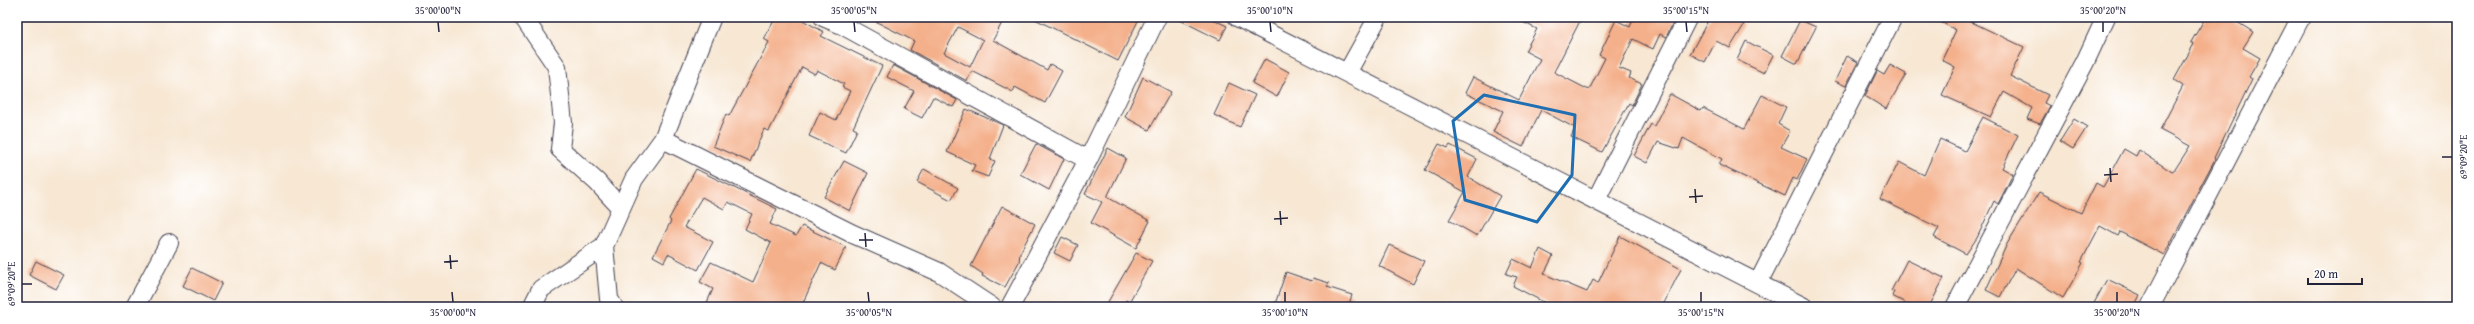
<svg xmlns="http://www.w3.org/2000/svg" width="2474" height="324" font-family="'Gentium Book Plus',serif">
	<rect width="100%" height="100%" fill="#fff"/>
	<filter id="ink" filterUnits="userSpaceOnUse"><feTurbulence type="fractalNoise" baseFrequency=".025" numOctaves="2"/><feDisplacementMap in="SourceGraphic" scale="8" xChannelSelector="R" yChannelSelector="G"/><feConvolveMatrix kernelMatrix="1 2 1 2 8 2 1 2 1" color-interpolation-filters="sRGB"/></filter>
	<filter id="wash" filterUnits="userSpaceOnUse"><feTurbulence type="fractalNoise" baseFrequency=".012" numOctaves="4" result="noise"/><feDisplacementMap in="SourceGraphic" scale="16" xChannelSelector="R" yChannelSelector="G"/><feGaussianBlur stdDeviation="0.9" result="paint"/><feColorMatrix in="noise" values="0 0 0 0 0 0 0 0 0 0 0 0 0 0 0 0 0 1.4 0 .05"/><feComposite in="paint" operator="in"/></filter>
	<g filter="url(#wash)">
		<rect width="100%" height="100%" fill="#f7e7d3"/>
		<g id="blocks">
			<path fill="#f4b08b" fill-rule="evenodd" d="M 776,17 L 797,17 L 824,32 L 821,36 L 882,66 L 853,128 L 857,130 L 846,153 L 809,136 L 820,112 L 836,120 L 850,91 L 842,87 L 844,84 L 817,70 L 815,74 L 802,67 L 769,131 L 764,129 L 750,162 L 713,146 L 726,114 L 729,116 L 769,42 L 764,39 Z
				M 867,17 L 1005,17 L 993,40 L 1047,70 L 1050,64 L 1062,71 L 1045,103 L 1015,87 L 1013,92 L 972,71 L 967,81 L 910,50 L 914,41 ZM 958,27 L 983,40 L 970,67 L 944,53 Z
				M 1031,17 L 1140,17 L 1118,61 Z
				M 1174,17 L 1208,17 L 1227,26 L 1220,40 Z
				M 1512,17 L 1582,17 L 1554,72 L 1589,90 L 1605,58 L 1599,55 L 1616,20 L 1630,27 L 1634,17 L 1676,17 L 1666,37 L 1660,34 L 1653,49 L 1633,39 L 1619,68 L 1631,73 L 1629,78 L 1642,84 L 1632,105 L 1629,103 L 1602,152 L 1571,137 L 1575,128 L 1541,110 L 1523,147 L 1493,132 L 1503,111 L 1465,93 L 1473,77 L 1519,100 L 1540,59 L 1525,51 L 1537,29 Z
				M 1710,17 L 1728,17 L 1744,25 L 1730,48 L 1716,41 L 1705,62 L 1690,54 Z
				M 1931,17 L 1961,17 L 2024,47 L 2010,76 L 2048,95 L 2044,103 L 2050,106 L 2040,124 L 2027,119 L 2032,108 L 2004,92 L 1991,117 L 1942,95 L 1955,67 L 1942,60 L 1956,30 Z
				M 2206,17 L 2229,17 L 2253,32 L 2243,48 L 2260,58 L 2249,77 L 2252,79 L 2214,158 L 2215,159 L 2164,255 L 2120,232 L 2118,236 L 2100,226 L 2081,262 L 2083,263 L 2063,298 L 2016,268 L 2000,297 L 1986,290 L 2007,244 L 2039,192 L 2081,213 L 2096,183 L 2103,187 L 2124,149 L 2136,156 L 2139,150 L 2172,172 L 2174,171 L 2190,146 L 2160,130 L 2183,86 L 2174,80 L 2194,44 L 2191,42 Z
				M 1800,20 L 1816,27 L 1797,64 L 1782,56 Z
				M 1746,41 L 1773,55 L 1764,73 L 1737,60 Z
				M 1847,56 L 1858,62 L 1846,86 L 1835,81 Z
				M 1265,59 L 1289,72 L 1277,97 L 1252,83 Z
				M 893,65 L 957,100 L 953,107 L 933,97 L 922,118 L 904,109 L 914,91 L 887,77 Z
				M 1890,65 L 1906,74 L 1886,109 L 1865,96 L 1877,71 L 1884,75 Z
				M 1143,77 L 1171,92 L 1149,130 L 1125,117 Z
				M 1229,83 L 1255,95 L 1240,127 L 1214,115 Z
				M 1670,94 L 1701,111 L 1703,108 L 1744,129 L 1762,95 L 1786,107 L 1778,124 L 1790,131 L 1781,147 L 1807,159 L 1797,180 L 1793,178 L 1785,196 L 1719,165 L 1722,159 L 1683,138 L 1679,149 L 1658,142 L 1647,163 L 1634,156 L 1651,124 L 1654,126 Z
				M 966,109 L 1003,125 L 990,159 L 995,161 L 988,177 L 972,171 L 975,165 L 947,152 Z
				M 1983,117 L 2018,135 L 2002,168 L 2013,174 L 1998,204 L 1994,201 L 1977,238 L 1966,254 L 1934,237 L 1939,228 L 1880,199 L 1899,162 L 1924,175 L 1940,139 L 1965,151 Z
				M 2074,119 L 2087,127 L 2073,149 L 2060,141 Z
				M 1036,144 L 1064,159 L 1049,190 L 1020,174 Z
				M 1439,144 L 1448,148 L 1450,145 L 1477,159 L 1468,177 L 1500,196 L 1477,236 L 1449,220 L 1465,192 L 1425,170 Z
				M 1108,148 L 1126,158 L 1107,197 L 1150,221 L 1136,248 L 1091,223 L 1102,202 L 1085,194 Z
				M 844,161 L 868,173 L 850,211 L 824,197 Z
				M 696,169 L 777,209 L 770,224 L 796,236 L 802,226 L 846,247 L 835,270 L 821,263 L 801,307 L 705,307 L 713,289 L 700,282 L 711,262 L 753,282 L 771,243 L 745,229 L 752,214 L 728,202 L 724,209 L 702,197 L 684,227 L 713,242 L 698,270 L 668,254 L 664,262 L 653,256 L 671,221 L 669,219 Z
				M 924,169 L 958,188 L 951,200 L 917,182 Z
				M 1002,206 L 1035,224 L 1020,253 L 1019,262 L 1005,287 L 982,276 L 983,274 L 971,266 Z
				M 1620,236 L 1681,269 L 1662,307 L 1553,307 L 1513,286 L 1517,277 L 1506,274 L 1513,259 L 1532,268 L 1540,249 L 1553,256 L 1544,274 L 1587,292 L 1593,280 L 1598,283 Z
				M 1062,237 L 1078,245 L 1070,261 L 1054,253 Z
				M 1389,245 L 1424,261 L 1413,284 L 1379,266 Z
				M 1136,253 L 1152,261 L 1129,302 L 1126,300 L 1121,307 L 1105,307 Z
				M 1907,260 L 1944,278 L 1929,307 L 1914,307 L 1892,296 L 1894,292 L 1891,291 Z
				M 36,261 L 64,275 L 56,289 L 29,275 Z
				M 192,268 L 222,283 L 213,301 L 183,286 Z
				M 1286,272 L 1312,281 L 1313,278 L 1329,283 L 1327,287 L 1352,295 L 1348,307 L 1274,307 Z
				M 2107,279 L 2140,295 L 2134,307 L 2092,307 Z"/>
		</g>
	</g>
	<g filter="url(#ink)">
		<use href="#blocks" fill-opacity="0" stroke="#424052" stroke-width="1"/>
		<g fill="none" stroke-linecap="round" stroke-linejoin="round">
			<g stroke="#424052" stroke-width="20">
				<path id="street" d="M 523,17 L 557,67 L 563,123 L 560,149 L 597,182 L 620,207
					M 823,17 L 842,25 L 1088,160
					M 1237,17 L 1804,307
					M 1347,73 L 1378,17
					M 663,139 L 853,234 L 939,272 L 992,307
					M 1596,200 L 1688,17
					M 604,246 L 609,299 L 614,307
					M 1758,283 L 1893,17
					M 135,307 L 169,243
					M 532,307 L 541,289 L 604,246 L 634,179 L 663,139 L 712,17
					M 1010,307 L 1088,160 L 1157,17
					M 1955,307 L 2085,62 L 2106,17
					M 2150,307 L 2301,17"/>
			</g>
			<use href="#street" stroke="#fff" stroke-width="18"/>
		</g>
	</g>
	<path fill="none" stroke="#1f6fb2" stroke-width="3" stroke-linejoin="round" d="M 1484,95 L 1575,115 L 1572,175 L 1537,222 L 1465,200 L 1453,121 Z"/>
	<path fill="none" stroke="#22223b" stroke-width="1.5" d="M 438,22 L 439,32M 854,22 L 855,32M 1270,22 L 1271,32M 1686,22 L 1687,32M 2103,22 L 2103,32M 2442,157 L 2452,157M 2110,168 L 2111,182M 2104,175 L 2118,174M 1695,189 L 1696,203M 1689,197 L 1703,196M 1280,211 L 1281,225M 1274,219 L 1288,218M 865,233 L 866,247M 859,240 L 873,240M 450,255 L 451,269M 444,262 L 458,261M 22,284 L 32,284M 452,292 L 453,302M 868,292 L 869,302M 1285,292 L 1285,302M 1701,292 L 1701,302M 2117,292 L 2117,302"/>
	<rect width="2474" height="324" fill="none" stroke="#fff" stroke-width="44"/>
	<path d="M2308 278v6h54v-6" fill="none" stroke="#22223b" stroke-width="2"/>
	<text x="2314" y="278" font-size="12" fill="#22223b" stroke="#ffffff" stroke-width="3" paint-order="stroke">20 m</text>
	<rect x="22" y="22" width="2430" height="280" fill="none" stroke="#22223b" stroke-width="1.5"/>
	<g font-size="10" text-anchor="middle" fill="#22223b">
		<text x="438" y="14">35°00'00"N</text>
		<text x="854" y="14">35°00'05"N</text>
		<text x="1270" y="14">35°00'10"N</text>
		<text x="1686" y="14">35°00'15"N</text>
		<text x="2103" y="14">35°00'20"N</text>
		<text transform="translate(2463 157) rotate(-90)" y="4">69°09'20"E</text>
		<text transform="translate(11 284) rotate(-90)" y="4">69°09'20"E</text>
		<text x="453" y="316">35°00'00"N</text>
		<text x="869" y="316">35°00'05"N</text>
		<text x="1285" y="316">35°00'10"N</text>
		<text x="1701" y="316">35°00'15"N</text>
		<text x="2117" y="316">35°00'20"N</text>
	</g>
</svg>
